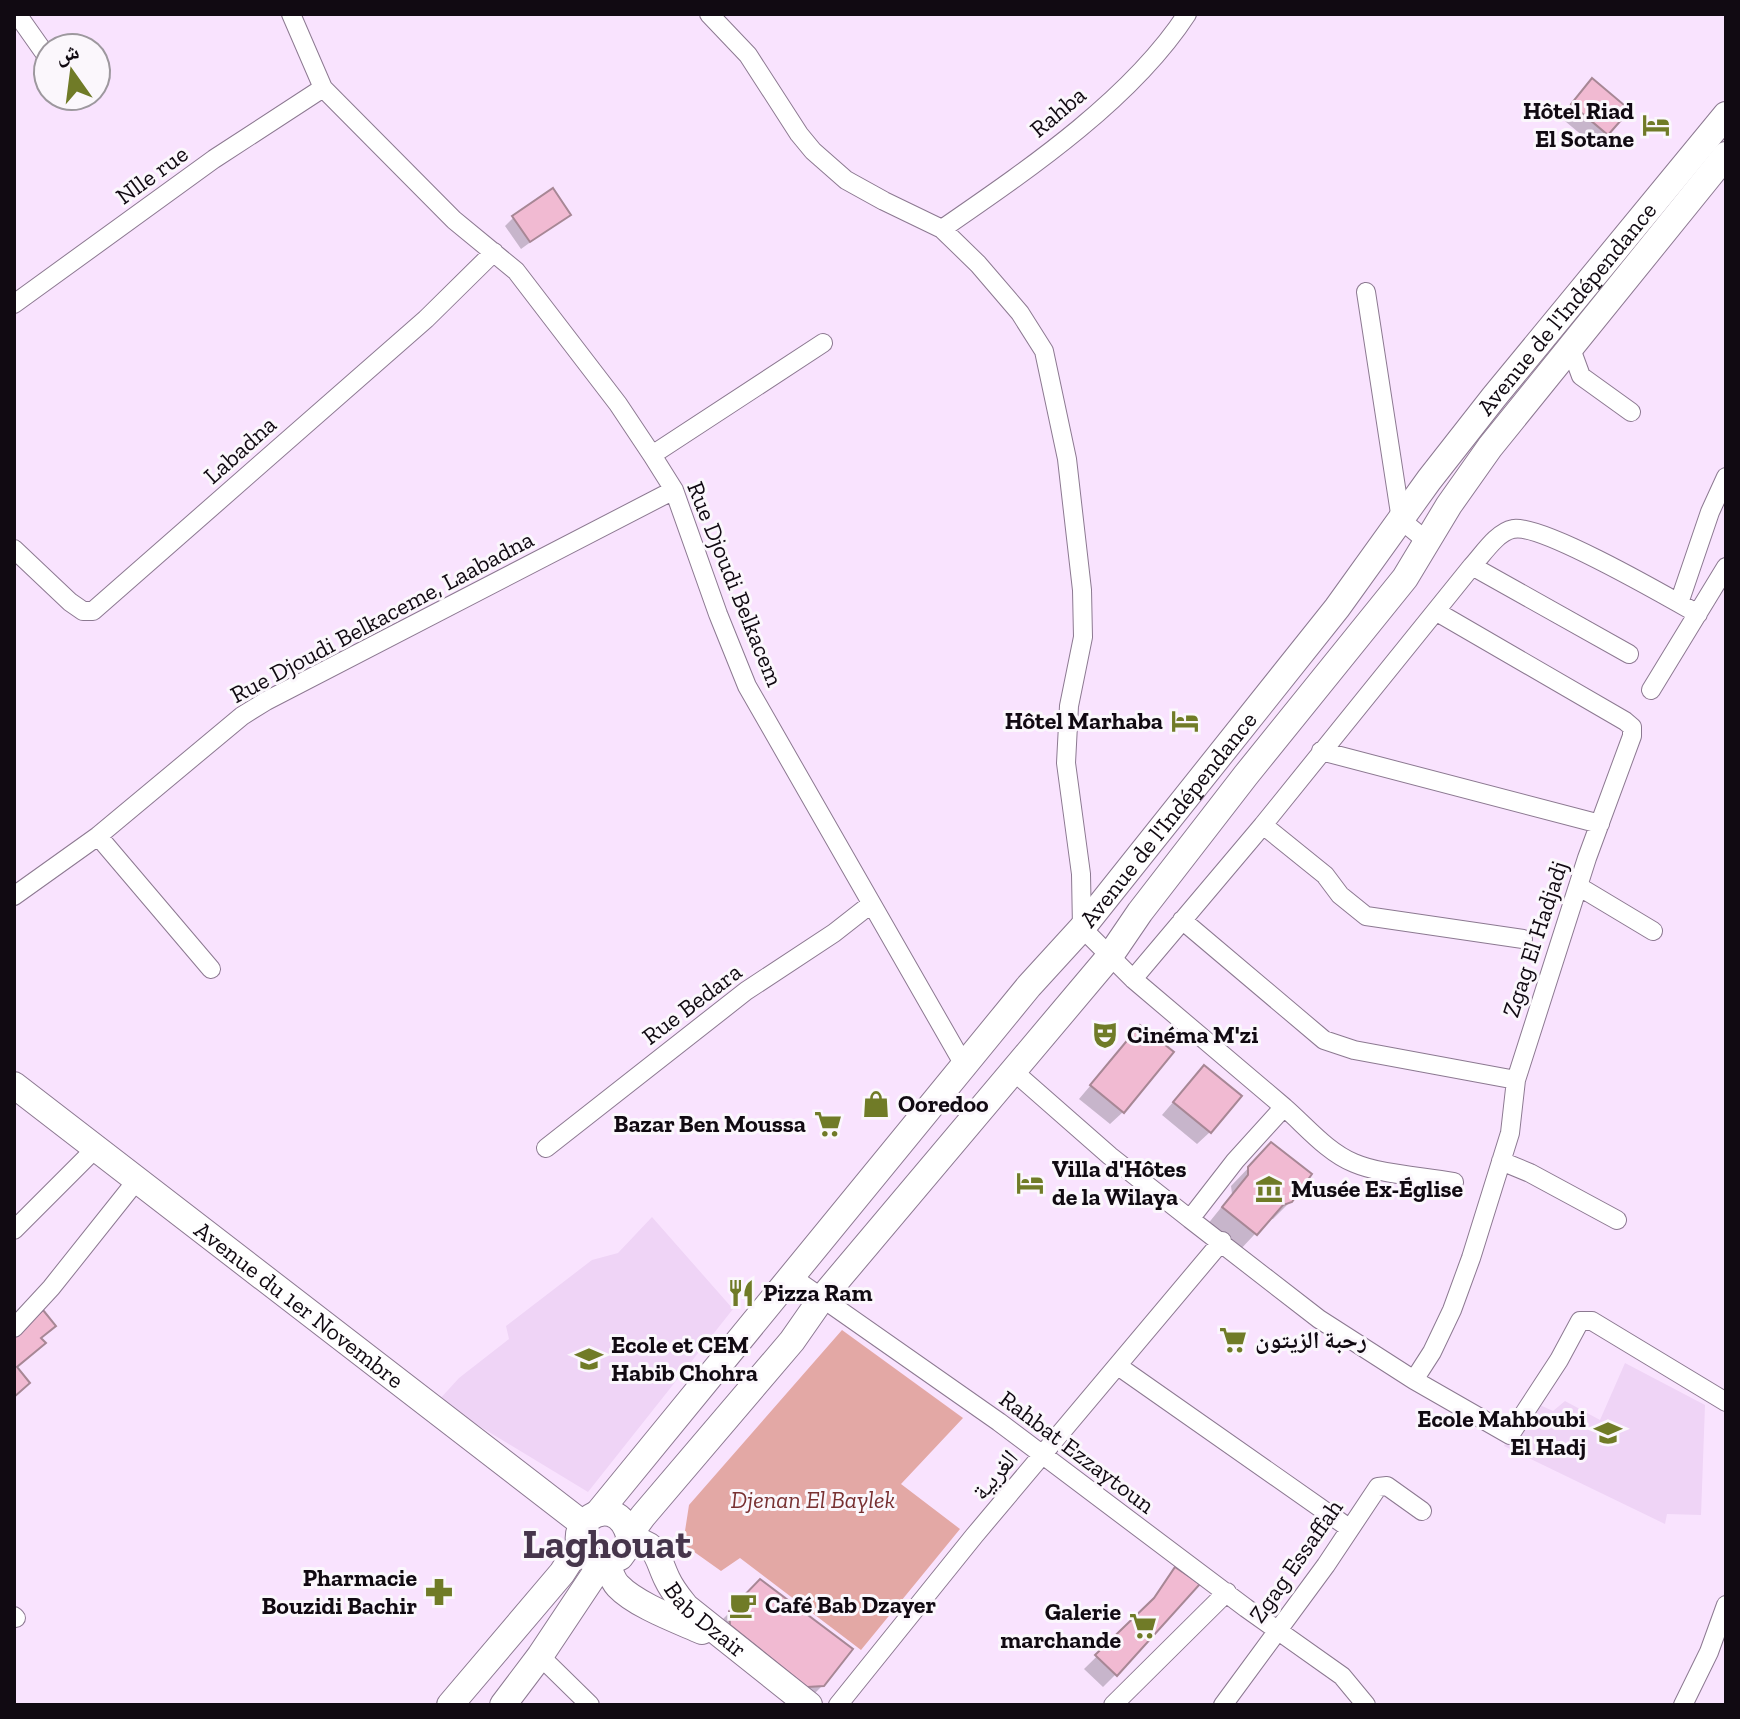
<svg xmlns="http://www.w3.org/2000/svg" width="1740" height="1719" font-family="'Zilla Slab','Noto Naskh Arabic',serif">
	<rect width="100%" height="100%" fill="#f9e3fe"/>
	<path fill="#efd4f6" d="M 652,1217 L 733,1309 L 588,1492 L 438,1401 L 459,1378 L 509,1339 L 506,1326 L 592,1260 L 618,1253 Z
		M 1625,1363 L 1705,1405 L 1701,1515 L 1667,1514 L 1665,1524 L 1504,1446 L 1531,1401 L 1553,1411 L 1565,1401 L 1600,1420 Z"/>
	<path fill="#e3a8a5" d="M 842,1330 L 963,1418 L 901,1484 L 960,1529 L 861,1650 L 740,1558 L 721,1571 L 683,1544 L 689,1505 Z"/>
	<path fill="#0003" d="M 1580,93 L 1607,134 L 1595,146 L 1560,117 Z
		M 568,215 L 521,249 L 505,226 L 513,218 Z
		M 1140,1027 L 1123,1112 L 1110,1124 L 1079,1099 Z
		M 1192,1080 L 1210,1132 L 1197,1144 L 1162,1115 Z
		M 1254,1162 L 1291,1201 L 1273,1219 L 1268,1220 L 1239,1251 L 1207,1225 L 1232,1194 L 1231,1186 Z
		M 1176,1570 L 1116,1674 L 1103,1687 L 1084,1669 L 1142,1612 Z
		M 761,1581 L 823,1685 L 805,1703 L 712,1630 Z"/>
	<path fill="#f1bad2" stroke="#a78795" stroke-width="2" d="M 1592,78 L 1630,110 L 1608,135 L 1571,104 Z
		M 553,188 L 571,215 L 530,242 L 512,216 Z
		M 1140,1025 L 1174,1052 L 1124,1113 L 1090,1085 Z
		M 1204,1065 L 1242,1096 L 1211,1133 L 1173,1102 Z
		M 1271,1142 L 1312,1174 L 1292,1202 L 1283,1205 L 1257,1235 L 1222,1207 L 1248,1175 L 1248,1167 Z
		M 43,1310 L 56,1326 L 41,1338 L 46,1343 L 17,1367 L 30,1383 L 14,1397 L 14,1337 Z
		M 1175,1567 L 1200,1584 L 1117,1676 L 1095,1655 L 1154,1598 Z
		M 760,1579 L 853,1649 L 824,1686 L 807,1687 L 730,1625 L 729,1611 Z"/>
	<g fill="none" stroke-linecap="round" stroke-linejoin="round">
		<g stroke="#8c7991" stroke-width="20">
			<path id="street" d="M 17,14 L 48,58
				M 291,14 L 323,88 L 454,220 L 516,271 L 618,404 L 652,455 L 674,490 L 718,614 L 747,686 L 964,1065
				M 709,14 L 748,55 L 799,134 L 813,151 L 846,180 L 884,201 L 942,229 L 978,264 L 1020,313 L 1044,351 L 1067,459 L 1082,590 L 1083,637 L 1069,706 L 1066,763 L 1081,874 L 1082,928 L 1133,979 L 1284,1107 L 1235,1161 L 1190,1219 L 1319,1319 L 1414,1380 L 1510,1435 L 1559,1360 L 1580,1321 L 1592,1321 L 1726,1402
				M 942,229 C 1026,171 1131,100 1187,14
				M 1366,292 L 1401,520 L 1428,542
				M 14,304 L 214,159 L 323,88
				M 1570,346 L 1581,376 L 1631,412
				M 652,455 L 823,343
				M 14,549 L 70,602 L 83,611 L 93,611 L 426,319 L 494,252
				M 1472,566 L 1629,654
				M 1679,603 L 1710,512 L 1726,477
				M 1651,690 L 1726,567
				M 1321,751 L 1600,824
				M 1263,825 L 1325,875 L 1340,895 L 1366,916 L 1523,939
				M 98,836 L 211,969
				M 1578,886 L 1653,931
				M 14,896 L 98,836 L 242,716 L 266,701 L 674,490
				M 1182,920 L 1324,1040 L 1354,1050 L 1516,1080
				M 1133,979 L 1263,825 L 1472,566 C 1483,554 1497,532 1513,529 C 1540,523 1668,597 1698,614
				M 1012,1070 L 1110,1156 L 1190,1219
				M 1284,1107 C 1306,1126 1327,1152 1354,1163 C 1382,1175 1423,1176 1454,1182
				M 546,1148 L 746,991 L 834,933 L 871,904
				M 1501,1161 L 1530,1173 L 1617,1220
				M 14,1230 L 96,1148
				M 792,1277 L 999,1422 L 1246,1608 L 1342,1676 L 1366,1705
				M 14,1328 L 51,1288 L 137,1180
				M 1118,1366 L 1349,1528
				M 1414,1380 L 1432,1352 L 1452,1310 L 1471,1258 L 1510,1133 L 1516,1080 L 1587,858 L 1632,736 L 1632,727 L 1625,721 L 1437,612
				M 14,1616 L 16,1618
				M 540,1656 L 590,1705
				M 838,1705 L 974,1536 L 1222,1241
				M 1113,1705 L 1227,1592
				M 1223,1705 L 1326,1565 L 1378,1487 L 1387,1486 L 1422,1511
				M 1683,1705 L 1709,1652 L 1726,1605"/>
		</g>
		<g stroke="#8c7991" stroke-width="28">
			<g id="secondary">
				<path id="s1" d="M 14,1085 L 583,1524"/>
				<path id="s2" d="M 598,1513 L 1029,986 L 1082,928 L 1337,608 L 1429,480 L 1494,397 L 1726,115"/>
				<path d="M 629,1535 C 613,1483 550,1534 594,1561 L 607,1563 L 620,1557 L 628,1546 L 629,1535 L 643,1516 L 792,1341 L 822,1298 L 1110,956 L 1140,912 L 1246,775 L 1405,578 L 1449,505 L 1490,447 L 1726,155"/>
				<path id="s3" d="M 629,1539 C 659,1544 656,1556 667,1579 C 672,1590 679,1598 686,1607 L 809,1705"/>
				<path d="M 607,1563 C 610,1571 612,1580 618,1586 C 636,1605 677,1620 702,1631"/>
				<path d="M 450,1705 L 562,1573 L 580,1545"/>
				<path d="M 503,1705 L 540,1656 L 602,1563"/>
			</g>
		</g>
		<use href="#street" stroke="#fff" stroke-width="18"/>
		<use href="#secondary" stroke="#fff" stroke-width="26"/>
	</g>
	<defs>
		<g id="hotel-bare" transform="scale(2.16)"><path d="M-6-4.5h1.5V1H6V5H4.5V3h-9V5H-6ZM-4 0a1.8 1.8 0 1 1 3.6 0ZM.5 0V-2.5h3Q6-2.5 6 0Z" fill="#707b27" stroke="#fbf7fc" stroke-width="2.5" paint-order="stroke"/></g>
		<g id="theatre-bare" transform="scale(2.16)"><path d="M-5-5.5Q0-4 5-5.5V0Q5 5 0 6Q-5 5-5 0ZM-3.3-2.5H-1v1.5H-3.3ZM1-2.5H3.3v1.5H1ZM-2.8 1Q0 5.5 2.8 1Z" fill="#707b27" stroke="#fbf7fc" stroke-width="2.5" paint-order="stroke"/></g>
		<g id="shop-bare" transform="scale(2.16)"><path d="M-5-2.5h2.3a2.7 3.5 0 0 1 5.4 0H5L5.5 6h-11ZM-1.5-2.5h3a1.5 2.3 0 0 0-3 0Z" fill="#707b27" stroke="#fbf7fc" stroke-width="2.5" paint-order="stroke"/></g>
		<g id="supermarket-bare" transform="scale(2.16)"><path d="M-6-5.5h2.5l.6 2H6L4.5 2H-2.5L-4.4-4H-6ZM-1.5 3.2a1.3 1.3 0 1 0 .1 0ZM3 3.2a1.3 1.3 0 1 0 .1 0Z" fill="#707b27" stroke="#fbf7fc" stroke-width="2.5" paint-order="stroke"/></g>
		<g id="museum-bare" transform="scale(2.16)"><path d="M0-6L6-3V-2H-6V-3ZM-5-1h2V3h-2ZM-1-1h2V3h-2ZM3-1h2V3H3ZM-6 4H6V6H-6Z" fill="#707b27" stroke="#fbf7fc" stroke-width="2.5" paint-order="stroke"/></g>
		<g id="restaurant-bare" transform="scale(2.16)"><path d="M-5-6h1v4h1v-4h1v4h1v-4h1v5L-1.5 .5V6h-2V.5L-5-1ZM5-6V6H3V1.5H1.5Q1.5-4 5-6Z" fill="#707b27" stroke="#fbf7fc" stroke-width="2.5" paint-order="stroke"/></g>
		<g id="school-bare" transform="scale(2.16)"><path d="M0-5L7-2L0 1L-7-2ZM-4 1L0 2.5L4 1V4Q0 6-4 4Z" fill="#707b27" stroke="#fbf7fc" stroke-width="2.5" paint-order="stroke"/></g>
		<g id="pharmacy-bare" transform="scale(2.16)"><path d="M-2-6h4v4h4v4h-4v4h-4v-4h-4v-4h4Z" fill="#707b27" stroke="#fbf7fc" stroke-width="2.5" paint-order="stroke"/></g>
		<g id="cafe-bare" transform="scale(2.16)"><path d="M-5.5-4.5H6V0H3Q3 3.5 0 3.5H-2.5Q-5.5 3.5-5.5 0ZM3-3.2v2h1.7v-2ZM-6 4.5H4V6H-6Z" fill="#707b27" stroke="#fbf7fc" stroke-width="2.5" paint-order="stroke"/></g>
	</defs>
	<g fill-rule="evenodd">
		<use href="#hotel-bare" x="1656" y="125"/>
		<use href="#hotel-bare" x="1185" y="721"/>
		<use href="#theatre-bare" x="1105" y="1035"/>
		<use href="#shop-bare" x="876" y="1104"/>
		<use href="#supermarket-bare" x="828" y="1124"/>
		<use href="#hotel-bare" x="1030" y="1183"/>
		<use href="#museum-bare" x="1269" y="1189"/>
		<use href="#restaurant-bare" x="741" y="1293"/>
		<use href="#supermarket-bare" x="1233" y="1340"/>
		<use href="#school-bare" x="589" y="1359"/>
		<use href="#school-bare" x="1608" y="1433"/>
		<use href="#pharmacy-bare" x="439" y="1592"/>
		<use href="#cafe-bare" x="743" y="1605"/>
		<use href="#supermarket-bare" x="1143" y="1626"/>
	</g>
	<g text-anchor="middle" stroke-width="6" stroke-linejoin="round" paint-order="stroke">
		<g font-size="24" font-weight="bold" fill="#110a12" stroke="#fbf7fc" text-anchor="start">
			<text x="1634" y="119" text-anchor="end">Hôtel Riad<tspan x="1634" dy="28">El Sotane</tspan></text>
			<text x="1163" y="729" text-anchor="end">Hôtel Marhaba</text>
			<text x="1127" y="1043">Cinéma M'zi</text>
			<text x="898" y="1112">Ooredoo</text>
			<text x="806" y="1132" text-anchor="end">Bazar Ben Moussa</text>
			<text x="1052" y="1177">Villa d'Hôtes<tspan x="1052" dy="28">de la Wilaya</tspan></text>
			<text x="1291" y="1197">Musée Ex-Église</text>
			<text x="763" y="1301">Pizza Ram</text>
			<text x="1255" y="1348">رحبة الزيتون</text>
			<text x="611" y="1353">Ecole et CEM<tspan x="611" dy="28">Habib Chohra</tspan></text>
			<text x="1586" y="1427" text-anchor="end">Ecole Mahboubi<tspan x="1586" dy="28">El Hadj</tspan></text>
			<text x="417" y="1586" text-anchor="end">Pharmacie<tspan x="417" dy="28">Bouzidi Bachir</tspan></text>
			<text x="765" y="1613">Café Bab Dzayer</text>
			<text x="1121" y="1620" text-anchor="end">Galerie<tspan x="1121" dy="28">marchande</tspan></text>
		</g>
		<g font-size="24" fill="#110a12" stroke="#fbf7fc">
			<text transform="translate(1058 112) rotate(-40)" y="8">Rahba</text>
			<text transform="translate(152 175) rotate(-36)" y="8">Nlle rue</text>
			<text dy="8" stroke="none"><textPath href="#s2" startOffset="1546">Avenue de l'Indépendance</textPath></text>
			<text transform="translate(240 450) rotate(-42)" y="8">Labadna</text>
			<text transform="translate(735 584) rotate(68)" y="8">Rue Djoudi Belkacem</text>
			<text transform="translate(382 617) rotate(-28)" y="8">Rue Djoudi Belkaceme, Laabadna</text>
			<text dy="8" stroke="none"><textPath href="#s2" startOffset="898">Avenue de l'Indépendance</textPath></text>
			<text transform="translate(1535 939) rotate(-72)" y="8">Zgag El Hadjadj</text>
			<text transform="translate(692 1004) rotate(-37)" y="8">Rue Bedara</text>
			<text dy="8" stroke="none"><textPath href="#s1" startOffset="360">Avenue du 1er Novembre</textPath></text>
			<text transform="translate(1077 1452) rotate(37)" y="8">Rahbat Ezzaytoun</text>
			<text transform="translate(995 1475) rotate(-50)" y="8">الغربية</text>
			<text transform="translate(1296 1561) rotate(-55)" y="8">Zgag Essaffah</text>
			<text dy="8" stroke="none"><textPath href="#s3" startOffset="116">Bab Dzair</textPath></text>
		</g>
		<g font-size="24" font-style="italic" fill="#783031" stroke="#fbf7fc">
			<text x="813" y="1508">Djenan El Baylek</text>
		</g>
		<g font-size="40" font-weight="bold" fill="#46354b" stroke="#fbf7fc">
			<text x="607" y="1558">Laghouat</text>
		</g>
	</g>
	<rect width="1740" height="1719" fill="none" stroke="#110a12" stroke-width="32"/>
	<g transform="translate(72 72) rotate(346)"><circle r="38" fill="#fbf7fc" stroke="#9d989e" stroke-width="2"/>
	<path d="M0-6L14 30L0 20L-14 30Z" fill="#707b27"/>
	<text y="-12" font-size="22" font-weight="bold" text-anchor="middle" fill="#110a12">ش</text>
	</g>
</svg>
